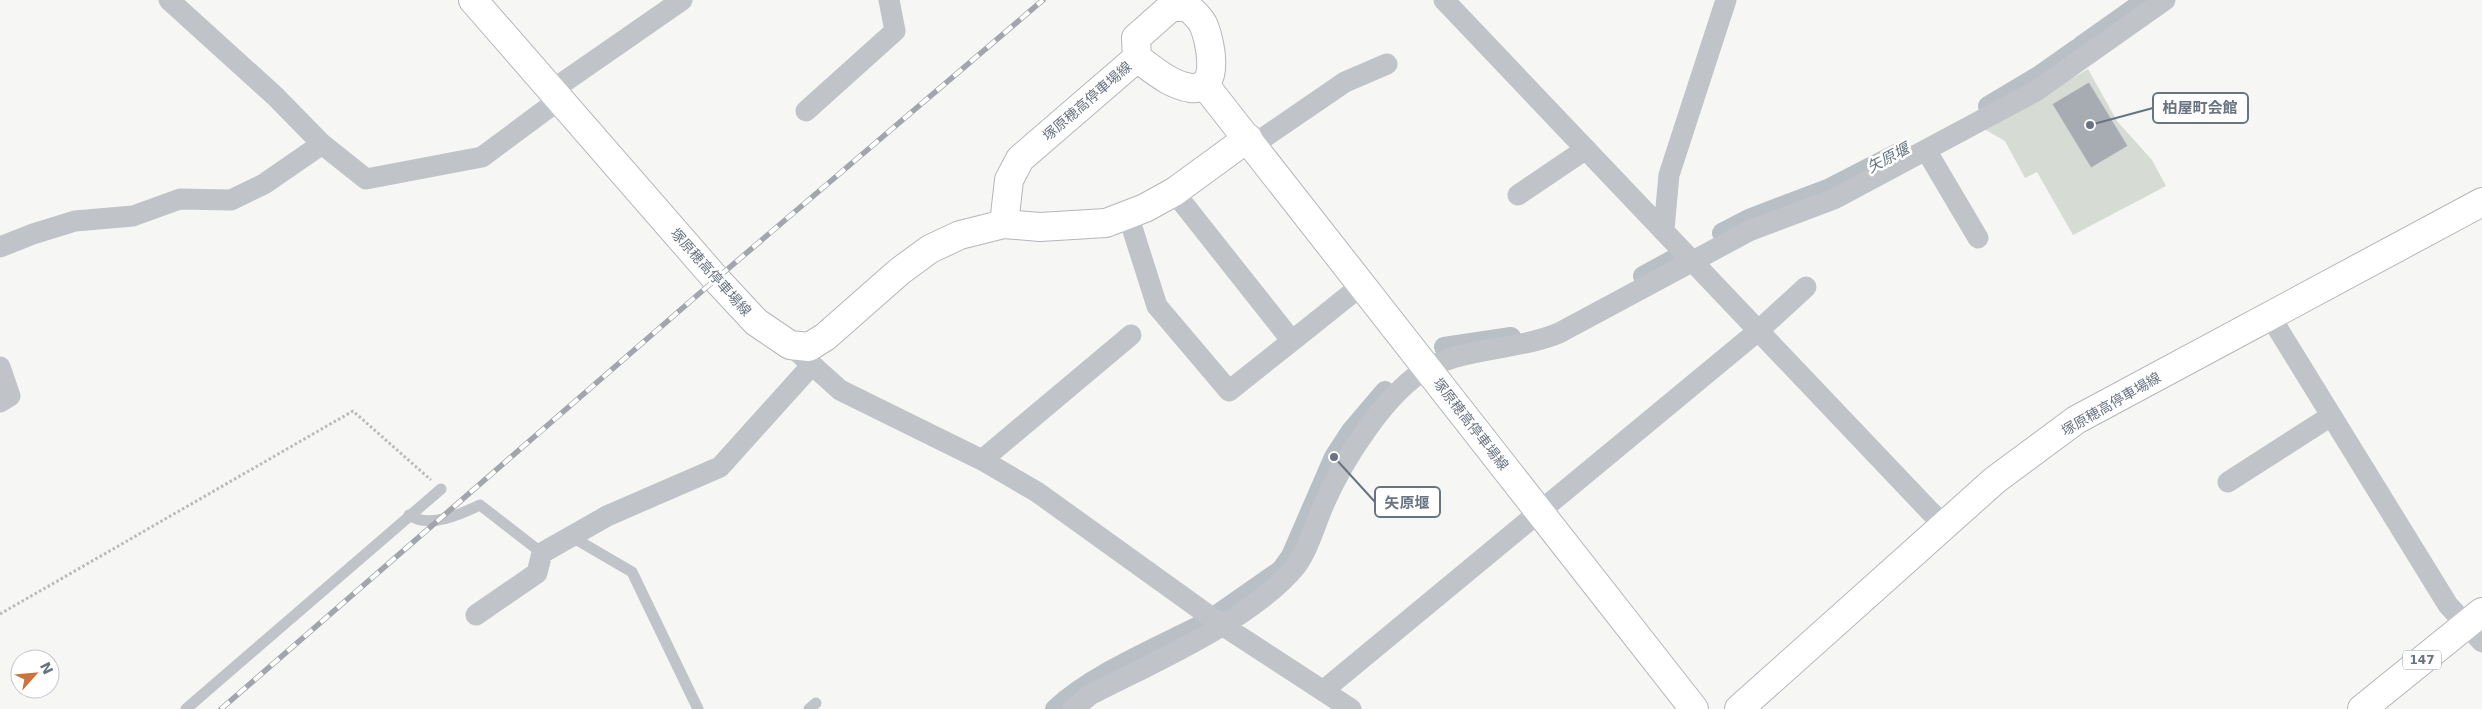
<svg xmlns="http://www.w3.org/2000/svg" width="2482" height="709" font-family="'DejaVu Sans','Noto Sans JP',sans-serif">
	<rect width="100%" height="100%" fill="#f6f7f4"/>
	<path fill="#d6dbd4" d="M 2088,69 L 2117,121 L 2152,160 L 2166,186 L 2073,235 L 2037,172 L 2025,178 L 2005,141 L 1984,129 Z"/>
	<g fill="none" stroke-linecap="round" stroke-linejoin="round">
		<path stroke="#b8c0c6" stroke-width="20" d="M 2081,46 L 2146,0
			M 1988,106 L 2040,75 L 2077,49
			M 1722,233 L 1751,218 L 1830,188 L 1902,151
			M 1643,276 L 1676,258
			M 1444,347 L 1511,337
			M 1218,614 L 1281,570 L 1291,556 L 1334,457 L 1351,431 L 1385,391
			M 1055,709 C 1094,673 1158,647 1206,622"/>
	</g>
	<path fill="#a7acb3" stroke="#d8d8d7" d="M 2089,82 L 2128,146 L 2091,168 L 2052,104 Z"/>
	<g fill="none" stroke-linecap="round" stroke-linejoin="round">
		<g stroke="#b3b6bb" stroke-width="30">
			<path id="secondary" d="M 473,0 L 716,279 L 756,322 L 790,345 L 809,347 L 825,337 L 900,271 L 930,249 L 960,235 L 1004,224 L 1040,227 L 1106,223 L 1145,208 L 1174,192 L 1248,138
				M 1171,7 L 1188,7 C 1193,12 1200,18 1203,24 C 1210,39 1222,92 1191,88 C 1170,85 1154,70 1137,58 L 1136,38 Z
				M 1204,84 L 1694,709
				M 1004,224 L 1009,180 L 1020,159 L 1137,58
				M 1739,709 L 1995,480 L 2076,420 L 2482,202"/>
		</g>
		<g stroke="#b3b6b9" stroke-width="30">
			<path id="highway" d="M 2362,709 L 2482,612"/>
		</g>
		<path stroke="#b8babd" stroke-width="3" stroke-dasharray="2.5 2.5" stroke-linecap="butt" d="M 0,614 L 353,411 L 431,480"/>
		<path stroke="#c0c3c7" stroke-width="11" d="M 409,515 C 429,529 461,514 480,505 L 542,553
			M 572,537 L 632,572 L 698,709
			M 186,709 L 441,489
			M 809,709 L 816,703"/>
		<path stroke="#c0c3c7" stroke-width="21" d="M 169,0 L 275,96 L 322,144 L 366,179 L 482,157 L 548,108 L 557,95 L 561,84 L 682,0
			M 1444,0 L 1944,526
			M 806,111 L 895,31 L 889,0
			M 1253,145 L 1345,82 L 1387,64
			M 1926,150 L 1978,238
			M 1174,192 L 1292,341 L 1362,285
			M 1518,195 L 1586,149
			M 1128,215 L 1157,306 L 1229,391 L 1292,341
			M 1664,229 L 1669,175 L 1726,0
			M 0,247 L 33,234 L 75,221 L 133,216 L 180,199 L 231,200 L 264,184 L 322,144
			M 2270,316 L 2448,605 L 2482,642
			M 790,345 L 840,390 L 982,460 L 1037,492 L 1222,625 L 1351,709
			M 0,367 L 10,396 L 0,402
			M 982,460 L 1131,335
			M 2228,482 L 2331,416
			M 476,615 L 537,573 L 542,553 L 607,516 L 720,467 L 811,366
			M 1324,690 L 1758,331 L 1806,287
			M 1073,709 L 1090,695 C 1152,663 1252,620 1296,566 C 1308,551 1316,522 1324,504 C 1343,460 1386,392 1428,368 C 1464,348 1518,350 1559,333 L 1749,231 L 1834,199 L 2036,91 L 2165,0"/>
		<use href="#secondary" stroke="#fff" stroke-width="28"/>
		<use href="#highway" stroke="#fff" stroke-width="28"/>
		<g stroke="#a2a6ac" stroke-width="5.5">
			<path id="rail" d="M 221,709 L 716,279 L 1043,0"/>
		</g>
		<use href="#rail" stroke="#fff" stroke-width="4" stroke-dasharray="11" stroke-linecap="butt"/>
	</g>
	<g text-anchor="middle" stroke-width="5" stroke-linejoin="round" paint-order="stroke">
		<rect fill="#fff" stroke="#969da7" stroke-width="1" x="2403" y="650.5" width="38" height="19" rx="4"/>
		<g font-size="12" font-weight="bold" fill="#697381">
			<text x="2422" y="664">147</text>
		</g>
		<g font-size="14" fill="#697381" stroke="#fff">
			<text transform="translate(1087 101) rotate(-41)" y="5">塚原穂高停車場線</text>
			<text transform="translate(711 272) rotate(48)" y="5">塚原穂高停車場線</text>
			<text transform="translate(2111 404) rotate(-30)" y="5">塚原穂高停車場線</text>
			<text transform="translate(1471 424) rotate(52)" y="5">塚原穂高停車場線</text>
		</g>
		<g font-size="15" font-style="italic" fill="#65737e" stroke="#fff">
			<text transform="translate(1888 158) rotate(-28)" y="5">矢原堰</text>
		</g>
	</g>
	<path fill="none" stroke="#697381" stroke-width="2" d="M2090 125L2153 108M1334 457L1375 502"/>
	<g fill="#697381" stroke="#fff" stroke-width="2">
		<circle cx="2090" cy="125" r="5"/>
		<circle cx="1334" cy="457" r="5"/>
	</g>
	<g fill="#fff" stroke="#697381" stroke-width="2">
		<rect x="2153" y="93" width="95" height="30" rx="5"/>
		<rect x="1375" y="487" width="65" height="30" rx="5"/>
	</g>
	<g font-size="15" text-anchor="middle" font-weight="bold" fill="#697381">
		<text x="2200" y="113">柏屋町会館</text>
		<text x="1407" y="508">矢原堰</text>
	</g>
	<g transform="translate(35 674) rotate(63)"><circle r="24" fill="#ffffff" stroke="#c3c7cd"/>
	<path d="M0-4L9 19L0 12L-9 19Z" fill="#ce733d"/>
	<text y="-8" font-size="14" font-weight="bold" text-anchor="middle" fill="#697381">N</text>
	</g>
</svg>
